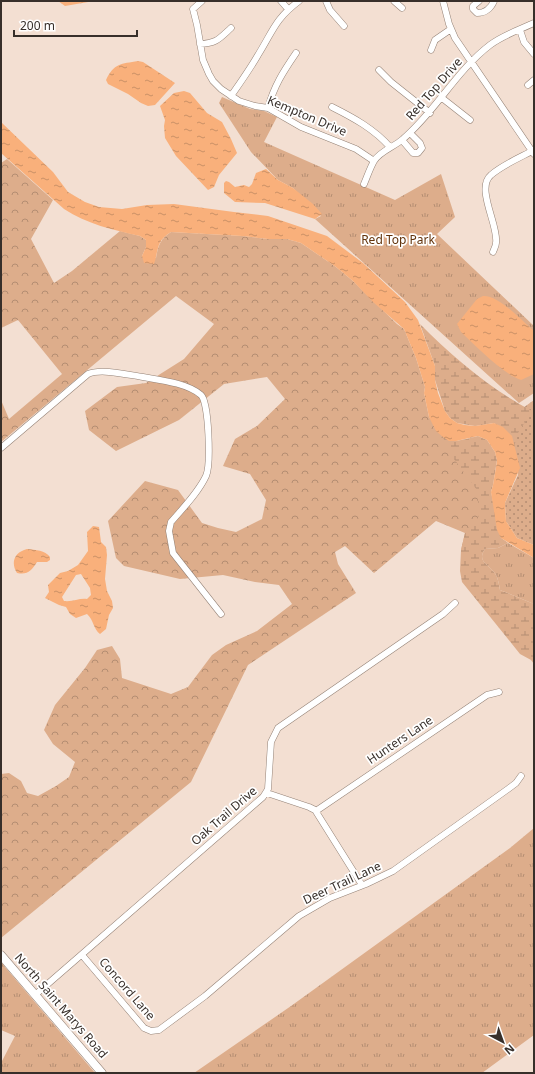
<svg xmlns="http://www.w3.org/2000/svg" width="535" height="1074" font-family="'Noto Sans',sans-serif">
	<defs>
		<pattern id="grass-dots" width="8" height="8" patternUnits="userSpaceOnUse"><rect width="8" height="8" fill="#ddad8b"/><path d="M2 2h.1M6 6h.1" fill="none" stroke="#b48d72" stroke-width="1.8" stroke-linecap="round"/></pattern>
		<pattern id="forest-crowns" width="20" height="18" patternUnits="userSpaceOnUse"><rect width="20" height="18" fill="#ddad8b"/><path d="M2 6a3 3 0 1 1 6 0M12 15a3 3 0 1 1 6 0" fill="none" stroke="#b48d72"/></pattern>
		<pattern id="wetland-marsh" width="20" height="14" patternUnits="userSpaceOnUse"><rect width="20" height="14" fill="#ddad8b"/><path d="M1 5h8M5 5V1M11 12h8M15 12V8" fill="none" stroke="#b48d72"/></pattern>
		<pattern id="park-tufts" width="24" height="20" patternUnits="userSpaceOnUse"><rect width="24" height="20" fill="#ddad8b"/><path d="M3 7l-1-3M5 7V3M7 7l1-3M15 17l-1-3M17 17v-4M19 17l1-3" fill="none" stroke="#b48d72"/></pattern>
		<pattern id="water-ripples" width="26" height="14" patternUnits="userSpaceOnUse"><rect width="26" height="14" fill="#f9b07b"/><path d="M2 4q2-2 4 0t4 0M15 11q2-2 4 0t4 0" fill="none" stroke="#ca9065"/></pattern>
	</defs>
	<rect width="100%" height="100%" fill="#f3dfd2"/>
	<path fill="url(#grass-dots)" d="M 534,400 L 534,545 L 517,538 L 506,521 L 505,503 L 518,475 L 514,447 L 502,423 Z"/>
	<path fill="url(#forest-crowns)" d="M 7,159 L 53,200 L 31,239 L 54,283 L 72,271 L 120,231 L 140,236 L 146,240 L 146,247 L 142,256 L 156,258 C 158,246 160,239 171,232 L 242,236 L 268,239 L 287,239 L 301,243 L 336,267 L 353,281 L 397,324 L 404,329 L 416,358 L 425,387 L 424,393 L 429,417 L 456,441 L 501,538 L 508,543 L 461,550 L 465,533 L 436,521 L 374,573 L 345,546 L 335,552 L 338,564 L 356,593 L 248,665 L 191,782 L 1,938 L 1,774 L 9,773 L 21,781 L 27,793 L 38,796 L 56,786 L 69,777 L 75,762 L 53,744 L 44,730 L 55,705 L 85,668 L 97,650 L 112,646 L 120,659 L 122,678 L 171,694 L 188,687 L 212,655 L 226,645 L 257,631 L 292,604 L 279,585 L 255,582 L 223,575 L 180,579 L 124,566 L 116,558 L 108,521 L 145,481 L 178,490 L 202,523 L 218,528 L 236,532 L 262,519 L 266,500 L 250,474 L 223,466 L 235,439 L 257,426 L 285,399 L 267,377 L 224,384 L 179,420 L 116,451 L 89,430 L 85,411 L 117,387 L 146,383 L 184,359 L 214,324 L 176,296 L 1,442 L 1,400 L 9,419 L 62,374 L 18,320 L 1,328 L 1,163 Z"/>
	<path fill="url(#wetland-marsh)" d="M 420,324 C 453,357 490,389 532,411 L 518,433 L 514,447 L 512,436 L 494,423 L 475,426 L 457,423 L 450,418 L 445,411 L 435,380 L 435,366 Z
		M 478,436 L 487,440 L 495,452 L 497,460 L 493,485 L 491,492 L 501,538 L 508,543 L 498,548 L 485,549 C 477,561 487,563 494,572 C 498,577 499,584 500,590 L 534,604 L 534,664 L 531,660 L 520,654 L 462,582 L 460,571 L 461,550 L 465,533 L 476,522 L 479,515 L 477,490 L 448,451 L 443,437 C 455,444 465,439 478,436 Z"/>
	<path fill="url(#park-tufts)" d="M 222,97 L 250,109 L 264,111 L 277,117 L 264,142 L 395,200 L 441,174 L 455,217 L 437,234 L 534,326 L 534,393 L 519,403 L 315,219 L 321,216 L 293,188 L 278,180 L 251,152 L 219,103 Z
		M 508,543 L 534,558 L 534,604 L 500,590 C 499,584 498,577 494,572 C 487,563 477,561 485,549 L 498,548 Z
		M 534,828 L 534,1035 L 482,1073 L 194,1073 L 291,1006 L 510,848 Z
		M 1,961 L 5,967 L 95,1073 L 1,1073 L 1,1060 L 2,1061 L 15,1036 L 1,1030 Z"/>
	<path fill="url(#water-ripples)" fill-rule="evenodd" d="M 58,1 L 94,1 L 65,6 Z
		M 138,61 L 143,62 L 175,83 L 155,105 L 148,106 L 141,103 L 128,94 L 108,84 L 106,80 C 114,63 121,64 138,61 Z
		M 184,91 L 190,93 L 207,113 L 222,122 L 231,139 L 237,153 L 219,175 L 214,187 L 208,190 L 176,156 L 165,138 L 164,126 L 165,120 L 160,106 L 174,93 Z
		M 1,122 L 53,172 L 68,192 L 85,202 L 99,207 L 122,209 L 147,205 L 174,204 L 234,212 L 268,216 L 327,236 L 363,263 L 405,302 L 418,320 L 435,366 L 435,380 L 438,393 L 445,411 L 450,418 L 457,423 L 465,425 L 475,426 L 494,423 L 503,427 L 512,436 L 520,468 L 505,503 L 506,521 L 517,538 L 534,545 L 534,558 L 501,538 L 497,530 L 491,492 L 493,485 L 497,461 L 495,452 L 487,440 L 478,436 L 456,441 L 449,441 L 443,437 L 436,431 L 429,417 L 424,393 L 425,387 L 416,358 L 404,329 L 373,302 L 353,281 L 336,267 L 301,243 L 287,239 L 268,239 L 242,236 L 171,232 C 156,241 159,249 154,264 L 144,263 L 142,256 L 146,247 L 146,240 L 140,236 C 113,230 87,224 64,209 L 1,153 Z
		M 266,169 L 278,180 L 293,188 L 313,204 L 322,214 L 315,219 L 265,203 L 235,202 L 224,193 L 224,183 L 226,181 L 229,182 L 235,187 L 244,185 L 249,187 L 252,184 L 256,173 Z
		M 483,296 C 499,295 522,321 534,331 L 534,374 L 521,380 C 503,374 476,346 461,332 L 457,324 L 477,299 Z
		M 93,526 L 99,527 L 101,542 L 106,547 L 107,555 L 105,579 L 107,591 L 112,601 L 113,608 L 109,615 L 106,629 L 100,634 C 93,629 94,620 87,614 L 76,618 L 70,614 L 66,607 L 59,605 L 45,598 L 49,592 L 48,585 L 60,573 L 68,571 L 78,565 L 88,551 L 87,532 ZM 81,574 L 90,588 L 91,595 L 87,599 C 79,598 73,602 64,601 L 62,597 L 76,575 Z
		M 27,549 C 36,550 45,550 50,557 L 50,560 L 47,562 L 37,562 C 31,571 28,575 17,573 C 10,562 15,552 27,549 Z"/>
	<g fill="none" stroke-linecap="round" stroke-linejoin="round">
		<g stroke="#948276" stroke-width="7">
			<path id="minor" d="M 202,1 L 193,9 L 197,25 L 203,60 L 209,74 L 213,81 L 221,89 L 239,101 L 255,106 L 268,108 L 301,127 L 356,149 L 374,161
				M 281,1 L 288,9
				M 326,1 L 330,10 L 344,26
				M 394,1 L 402,8
				M 443,1 L 449,24 L 455,38 L 534,154
				M 479,1 L 473,6 L 473,9 L 477,13 C 485,13 491,8 494,1
				M 520,30 L 524,42 L 534,54
				M 200,44 C 217,43 219,39 231,28
				M 431,50 L 435,40 L 451,29
				M 379,70 L 391,82 L 430,113
				M 528,85 L 534,80
				M 231,96 C 240,83 250,69 258,55 C 273,31 275,19 299,1
				M 442,98 L 470,120
				M 332,107 C 354,118 374,129 390,147
				M 268,108 C 274,86 283,72 296,53
				M 402,140 L 413,153 L 418,153 L 422,148 L 420,143 L 410,133
				M 364,184 C 367,177 370,168 374,161 C 380,151 394,147 403,139 C 436,111 456,71 490,45 C 503,35 519,30 534,23
				M 493,252 C 494,249 496,246 496,243 C 499,226 475,188 491,175 C 502,165 521,157 534,150
				M 1,448 L 88,374 C 101,368 129,375 143,377 C 160,380 187,383 201,395 C 209,402 211,465 206,476 C 198,493 183,508 171,522 L 169,531 L 173,553 L 221,614
				M 267,793 L 309,807 L 315,810 L 362,885
				M 316,811 L 487,695 L 499,692
				M 82,955 L 144,1028 L 151,1031 L 159,1030 L 205,996 L 299,916 L 330,898 L 366,884 L 393,871 L 508,789 L 516,783 L 521,776
				M 35,995 L 263,797 L 268,789 L 271,742 L 278,728 L 443,614 L 455,603"/>
		</g>
		<g stroke="#948276" stroke-width="9">
			<path id="major" d="M 1,955 L 102,1073"/>
		</g>
		<use href="#minor" stroke="#fff" stroke-width="6"/>
		<use href="#major" stroke="#fff" stroke-width="8"/>
	</g>
	<g text-anchor="middle" stroke-width="3.5" stroke-linejoin="round" paint-order="stroke">
		<g font-size="12" fill="#372f2a" stroke="#fff">
			<text transform="translate(434 89) rotate(-49)" y="4">Red Top Drive</text>
			<text transform="translate(307 116) rotate(23)" y="4">Kempton Drive</text>
			<text transform="translate(400 740) rotate(-34)" y="4">Hunters Lane</text>
			<text transform="translate(224 816) rotate(-41)" y="4">Oak Trail Drive</text>
			<text transform="translate(342 883) rotate(-25)" y="4">Deer Trail Lane</text>
			<text transform="translate(127 989) rotate(49)" y="4">Concord Lane</text>
			<text transform="translate(61 1006) rotate(49)" y="4">North Saint Marys Road</text>
		</g>
		<g font-size="12" fill="#62330b" stroke="#fff">
			<text x="398" y="244">Red Top Park</text>
		</g>
	</g>
	<rect width="535" height="1074" fill="none" stroke="#372f2a" stroke-width="4"/>
	<g transform="translate(503 1042) rotate(139)" stroke="#ffffff" stroke-width="3" paint-order="stroke">
	<path d="M0-3L7 15L0 10L-7 15Z" fill="#372f2a"/>
	<text y="-6" font-size="11" font-weight="bold" text-anchor="middle" fill="#372f2a">N</text>
	</g>
	<path d="M14 30v6h123v-6" fill="none" stroke="#372f2a" stroke-width="2"/>
	<text x="20" y="30" font-size="12" fill="#372f2a" stroke="#ffffff" stroke-width="3" paint-order="stroke">200 m</text>
</svg>
